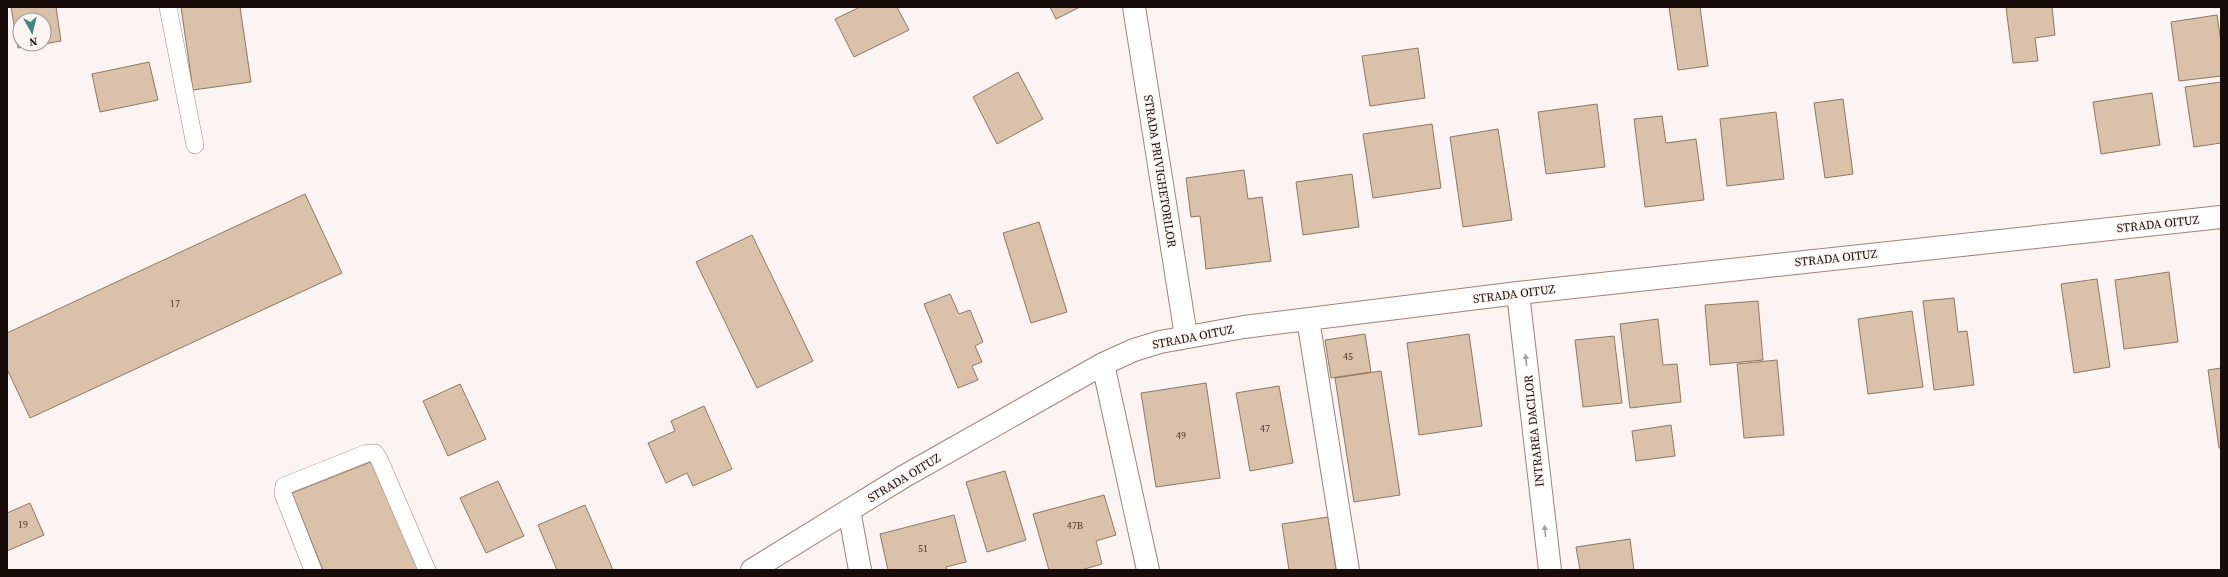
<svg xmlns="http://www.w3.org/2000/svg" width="2228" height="577" font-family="'Source Serif 4',serif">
	<rect width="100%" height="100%" fill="#fbf4f2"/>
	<path fill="#dac1a9" stroke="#8e7862" d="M 11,7 L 56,7 L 61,41 L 44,44 L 44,20 L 20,20 L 20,44 L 42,44 L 18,48 Z
		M 181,7 L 240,7 L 251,82 L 193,90 Z
		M 860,7 L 897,7 L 909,30 L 854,57 L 835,19 Z
		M 1050,7 L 1080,7 L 1056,19 Z
		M 1669,7 L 1700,7 L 1708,66 L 1678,70 Z
		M 2006,7 L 2052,7 L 2055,35 L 2035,38 L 2038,61 L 2013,63 Z
		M 2217,15 L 2221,42 L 2221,76 L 2179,81 L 2171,22 Z
		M 1418,48 L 1425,98 L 1370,106 L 1362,56 Z
		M 149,62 L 158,100 L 100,112 L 92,74 Z
		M 1018,72 L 1043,119 L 997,144 L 973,97 Z
		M 2221,82 L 2221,143 L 2194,147 L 2185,87 Z
		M 2152,93 L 2160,145 L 2101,154 L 2093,102 Z
		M 1843,99 L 1853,174 L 1825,178 L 1814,103 Z
		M 1597,104 L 1605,167 L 1546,174 L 1538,112 Z
		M 1776,112 L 1784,179 L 1727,186 L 1720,119 Z
		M 1662,116 L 1666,143 L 1696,139 L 1704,200 L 1645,207 L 1634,119 Z
		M 1432,124 L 1441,188 L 1373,198 L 1363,134 Z
		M 1498,129 L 1512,220 L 1463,227 L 1450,137 Z
		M 1244,170 L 1248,199 L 1262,197 L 1271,261 L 1206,269 L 1200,216 L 1191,217 L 1186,178 Z
		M 1352,174 L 1359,227 L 1303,235 L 1296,182 Z
		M 305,194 L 342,273 L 30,418 L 7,369 L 7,333 Z
		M 1039,222 L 1067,312 L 1031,323 L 1003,233 Z
		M 752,235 L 813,361 L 757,388 L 696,262 Z
		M 2169,272 L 2178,342 L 2124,349 L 2115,280 Z
		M 2097,279 L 2110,367 L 2074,373 L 2061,284 Z
		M 950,294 L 959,314 L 970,310 L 983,342 L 975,346 L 982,362 L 972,366 L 978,380 L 958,388 L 924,304 Z
		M 1954,298 L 1958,332 L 1967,331 L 1974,385 L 1934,390 L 1923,301 Z
		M 1758,301 L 1763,360 L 1710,365 L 1705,305 Z
		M 1912,311 L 1923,387 L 1868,394 L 1858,319 Z
		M 1658,319 L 1663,365 L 1677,364 L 1681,402 L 1630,408 L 1620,324 Z
		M 1365,334 L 1371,372 L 1331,378 L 1325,340 Z
		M 1469,334 L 1482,426 L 1419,435 L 1407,343 Z
		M 1614,336 L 1622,403 L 1583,407 L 1575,340 Z
		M 1777,360 L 1784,435 L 1744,438 L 1737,364 Z
		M 2221,368 L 2221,448 L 2219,448 L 2208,370 Z
		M 1381,371 L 1400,495 L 1354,502 L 1335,378 Z
		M 1206,383 L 1220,478 L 1156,487 L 1141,393 Z
		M 460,384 L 486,439 L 448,456 L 423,401 Z
		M 1279,386 L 1293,463 L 1250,471 L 1236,393 Z
		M 704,406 L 732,469 L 693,486 L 687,473 L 666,483 L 648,443 L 675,431 L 671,421 Z
		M 1671,425 L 1675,456 L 1636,461 L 1632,431 Z
		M 373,461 L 418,570 L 323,570 L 292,493 Z
		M 1005,471 L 1026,540 L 987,552 L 966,482 Z
		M 498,481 L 524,536 L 486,553 L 460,498 Z
		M 1104,495 L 1116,535 L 1096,541 L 1102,564 L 1081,570 L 1049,570 L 1033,514 Z
		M 30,503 L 44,535 L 7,551 L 7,513 Z
		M 585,505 L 613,570 L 557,570 L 538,525 Z
		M 954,515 L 966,562 L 946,567 L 947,570 L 888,570 L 880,534 Z
		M 1328,517 L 1336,570 L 1289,570 L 1282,524 Z
		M 1630,539 L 1634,570 L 1580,570 L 1576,547 Z"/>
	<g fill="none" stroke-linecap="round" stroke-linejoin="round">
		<g stroke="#a18179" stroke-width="18">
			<path id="service" d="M 168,7 L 195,145
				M 313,570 L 283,494 L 284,486 L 367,453 L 375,453 L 379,459 L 427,570"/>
		</g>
		<g stroke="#a18179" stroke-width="24">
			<path id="minor" d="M 1134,7 L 1186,336
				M 1518,293 L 1550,570
				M 1308,319 L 1348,570
				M 1103,364 L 1148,570
				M 849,510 L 860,570
				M 752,570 L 903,477 L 1103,364 L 1134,350 L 1160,342 L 1244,327 L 1518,293 L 2221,217"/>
		</g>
		<use href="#service" stroke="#fff" stroke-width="17"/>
		<use href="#minor" stroke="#fff" stroke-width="22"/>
	</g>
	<defs><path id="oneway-solid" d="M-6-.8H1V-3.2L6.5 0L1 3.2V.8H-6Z"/></defs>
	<g fill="#a39e9d">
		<use href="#oneway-solid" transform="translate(1526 360) rotate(-96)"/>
		<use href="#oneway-solid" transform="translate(1545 531) rotate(-96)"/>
	</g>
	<g text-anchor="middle" stroke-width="3" stroke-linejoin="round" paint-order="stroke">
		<g font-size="10" fill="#483931">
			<text x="175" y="307">17</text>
			<text x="1348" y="360">45</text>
			<text x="1265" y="432">47</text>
			<text x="1181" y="439">49</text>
			<text x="23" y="528">19</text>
			<text x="1075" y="529">47B</text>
			<text x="923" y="552">51</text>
		</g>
		<g font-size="12" fill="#180c09" stroke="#fbf4f2">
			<text transform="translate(1160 171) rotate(81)" y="4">STRADA PRIVIGHETORILOR</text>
			<text transform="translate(2158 224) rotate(-6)" y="4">STRADA OITUZ</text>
			<text transform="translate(1836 258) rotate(-6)" y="4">STRADA OITUZ</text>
			<text transform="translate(1514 294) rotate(-7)" y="4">STRADA OITUZ</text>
			<text transform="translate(1193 337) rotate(-11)" y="4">STRADA OITUZ</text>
			<text transform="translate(1534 431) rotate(-96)" y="4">INTRAREA DACILOR</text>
			<text transform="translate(904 478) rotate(-31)" y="4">STRADA OITUZ</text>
		</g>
	</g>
	<rect width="2228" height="577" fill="none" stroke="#180c09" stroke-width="16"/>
	<g transform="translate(32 32) rotate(172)"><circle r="19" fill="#fbf4f2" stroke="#a09795"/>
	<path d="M0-3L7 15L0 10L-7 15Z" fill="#408780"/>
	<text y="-6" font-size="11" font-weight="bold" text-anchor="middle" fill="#180c09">N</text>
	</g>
</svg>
